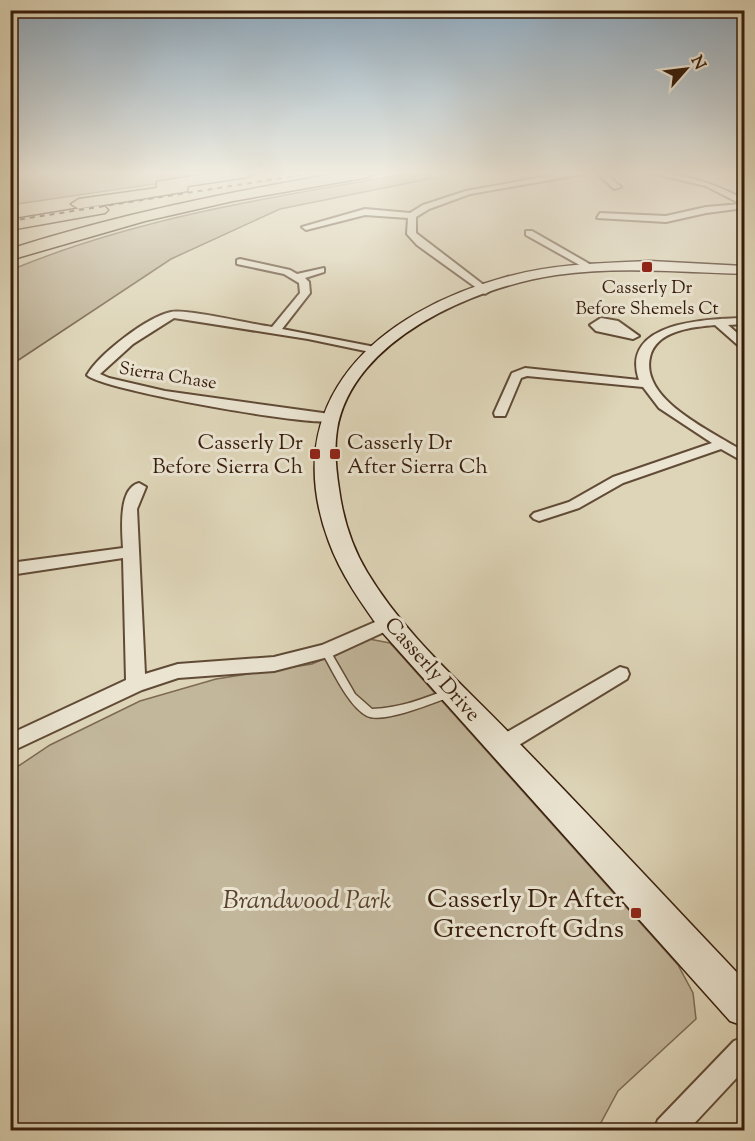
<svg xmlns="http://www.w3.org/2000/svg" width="755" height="1141" font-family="'Sorts Mill Goudy',serif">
	<rect width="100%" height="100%" fill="#ded5b8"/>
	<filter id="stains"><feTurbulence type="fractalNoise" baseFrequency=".00333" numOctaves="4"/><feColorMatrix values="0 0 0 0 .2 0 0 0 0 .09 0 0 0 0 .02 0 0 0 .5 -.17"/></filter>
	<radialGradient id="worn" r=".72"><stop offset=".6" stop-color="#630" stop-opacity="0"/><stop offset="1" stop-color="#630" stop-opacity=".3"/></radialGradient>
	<path fill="#c2b69b" stroke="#7c6a53" stroke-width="1.5" d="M 11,173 L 228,173 L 11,205 Z
		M 412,173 L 426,173 L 434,178 L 280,209 L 171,259 L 11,365 L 11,270 C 138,217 277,196 412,173 Z
		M 369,639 L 390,643 L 678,965 L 693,993 L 696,1019 L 618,1091 L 597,1130 L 11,1130 L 11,771 L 50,745 L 140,701 L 216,679 L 312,664 Z"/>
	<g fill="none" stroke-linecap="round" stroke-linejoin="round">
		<g stroke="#614b36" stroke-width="3">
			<path id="lane" d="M 326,648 L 329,649 L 355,694 L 372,709 C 401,708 422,699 449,689 L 452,690 L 454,693 L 452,696 C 436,702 383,724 367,716 C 348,706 332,669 321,651 L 323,649 Z"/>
		</g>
		<g stroke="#614b36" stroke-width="4">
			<path id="street" d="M 565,173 L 590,173 L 470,194 L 429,209 L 416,217 L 416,233 L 489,289 L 490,291 L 485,294 L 417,245 L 407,234 L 408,218 L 365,215 L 306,230 L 302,227 L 365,209 L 410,213 L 423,205 L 466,191 Z
				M 597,173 L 605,173 L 621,187 L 614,189 Z
				M 651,173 C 685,173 714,184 744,199 L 744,208 L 706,213 L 666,222 L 597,218 L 600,213 L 666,216 L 706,207 L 741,204 L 706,186 Z
				M 526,231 L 532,231 L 593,266 L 585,268 L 526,235 Z
				M 240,259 L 290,270 L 297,274 L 324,268 L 324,272 L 305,278 L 309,282 L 310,293 L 282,329 L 375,347 L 381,350 L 375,353 L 308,339 L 174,318 L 133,344 L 100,374 L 109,378 L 165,391 L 330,414 L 337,418 L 335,421 C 311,427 102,390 87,375 C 99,354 147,317 171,312 C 187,309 251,324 272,327 L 300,293 L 299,283 L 284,274 L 237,264 L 237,260 Z
				M 601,318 L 618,321 L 639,336 L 633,339 L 596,331 L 590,325 Z
				M 744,318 L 744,324 L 728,325 L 744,339 L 744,348 L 740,347 L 715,325 C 693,327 656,330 650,357 C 640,401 714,432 744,452 L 744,462 L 721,449 L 623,483 L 579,508 L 539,521 L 534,519 L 531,516 L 534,513 L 569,502 L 613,477 L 712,443 L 659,408 L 643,387 L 527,376 L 521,378 L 505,416 L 495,416 L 494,413 L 512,373 L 525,368 L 639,380 C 619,321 709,319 744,318 Z
				M 139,483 L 146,487 L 137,509 L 145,674 L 178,664 L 274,657 L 322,645 L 389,616 L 395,617 L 398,622 L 395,627 L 332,656 L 274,671 L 178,678 L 142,690 L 10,752 L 10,734 L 126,680 L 123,558 L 10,575 L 10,563 L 123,548 C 122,531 118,488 139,483 Z
				M 620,667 L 627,669 L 629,674 L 627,679 L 509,751 L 502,754 L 495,751 L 492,745 L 495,739 Z
				M 744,1037 L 744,1070 L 688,1130 L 654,1130 L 658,1120 L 734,1041 Z"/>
		</g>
		<g stroke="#371d0b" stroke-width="3">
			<path id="secondary" d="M 650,261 L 744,266 L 744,274 C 681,272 619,266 556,275 C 475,287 352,339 337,430 C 334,450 336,470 339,489 C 343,519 352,547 367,572 C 406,637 465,686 516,740 C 593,819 668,900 744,980 L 744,1026 L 730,1021 L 382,632 C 362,604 341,575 329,542 C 276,400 378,312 506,277 C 552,264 601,263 650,261 Z"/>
		</g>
		<g stroke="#371d0b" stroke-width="3">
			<path id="highway" d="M 214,173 L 254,173 L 247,177 L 188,186 L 187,191 L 182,192 L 79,209 L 71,204 L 79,199 L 157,188 L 157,182 L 162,181 Z
				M 341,173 L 376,173 L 369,177 L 233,201 L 145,221 L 10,260 L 10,249 C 119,214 229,192 341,173 Z
				M 100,205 L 105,207 L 108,210 L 105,213 L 10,230 L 10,220 Z"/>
		</g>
		<use href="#lane" fill="#eae4d1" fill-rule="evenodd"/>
		<use href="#street" fill="#eae4d1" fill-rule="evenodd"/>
		<use href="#secondary" fill="#eae4d1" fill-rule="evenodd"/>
		<use href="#highway" fill="#ded5b8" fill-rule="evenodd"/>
		<path stroke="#371d0b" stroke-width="2" stroke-dasharray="5 5" stroke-linecap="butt" d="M 10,221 L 313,173"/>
	</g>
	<linearGradient id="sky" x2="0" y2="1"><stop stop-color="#8da8bd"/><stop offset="0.52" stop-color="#f0ecdf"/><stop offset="1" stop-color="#f0ecdf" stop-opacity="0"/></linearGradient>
	<rect width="755" height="333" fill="url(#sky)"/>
	<g fill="#8f2418" stroke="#eae4d1" stroke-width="2">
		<rect x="641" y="261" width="12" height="12" rx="3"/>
		<rect x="309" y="448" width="12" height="12" rx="3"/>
		<rect x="329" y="448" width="12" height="12" rx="3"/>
		<rect x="630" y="907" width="12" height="12" rx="3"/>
	</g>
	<g text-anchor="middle" stroke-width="6" stroke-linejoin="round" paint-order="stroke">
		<g font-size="18" fill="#371d0b" stroke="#eae4d1">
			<text x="647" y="293">Casserly Dr<tspan x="647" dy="21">Before Shemels Ct</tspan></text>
		</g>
		<g font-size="18" fill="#371d0b" stroke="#eae4d1">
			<text transform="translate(168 375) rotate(9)" y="6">Sierra Chase</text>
		</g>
		<g font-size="21" fill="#371d0b" stroke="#eae4d1" text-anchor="end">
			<text x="303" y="449">Casserly Dr<tspan x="303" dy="24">Before Sierra Ch</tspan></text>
			<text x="347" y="449" text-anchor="start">Casserly Dr<tspan x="347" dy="24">After Sierra Ch</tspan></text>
		</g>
		<g font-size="21" fill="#371d0b" stroke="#eae4d1">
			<text transform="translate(433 669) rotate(48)" y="7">Casserly Drive</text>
		</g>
		<g font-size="26" fill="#371d0b" stroke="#eae4d1" text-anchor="end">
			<text x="624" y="907">Casserly Dr After<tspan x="624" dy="30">Greencroft Gdns</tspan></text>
		</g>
		<g font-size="26" font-style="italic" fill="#5a432f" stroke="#eae4d1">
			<text x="307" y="908">Brandwood Park</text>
		</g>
	</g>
	<rect width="755" height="1141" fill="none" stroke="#ded5b8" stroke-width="36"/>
	<rect x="12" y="12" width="731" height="1117" fill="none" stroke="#371d0b" stroke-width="3"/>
	<rect x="18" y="18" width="719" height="1105" fill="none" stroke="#371d0b" stroke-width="1.5"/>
	<g transform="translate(686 69) rotate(62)" stroke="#eae4d1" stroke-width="4.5" paint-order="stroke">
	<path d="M0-4.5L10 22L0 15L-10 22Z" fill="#371d0b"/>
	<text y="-9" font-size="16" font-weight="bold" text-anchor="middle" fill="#371d0b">N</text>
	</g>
	<rect width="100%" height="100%" filter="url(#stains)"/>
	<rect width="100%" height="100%" fill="url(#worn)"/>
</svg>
